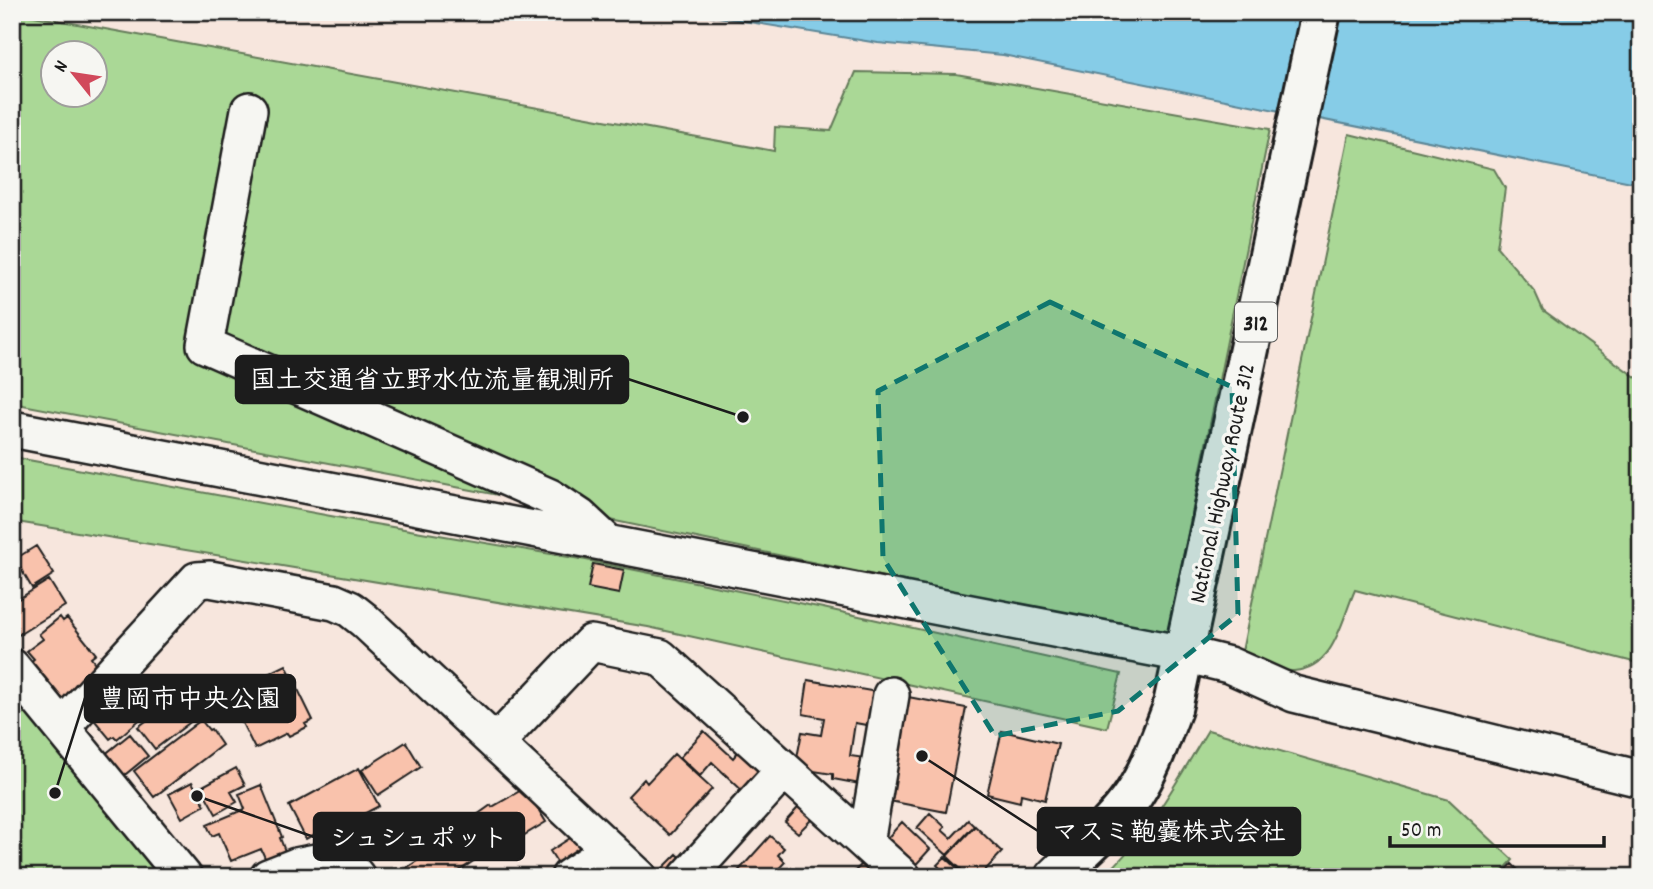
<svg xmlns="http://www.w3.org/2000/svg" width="1653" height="889" font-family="Dekko,'Klee One',sans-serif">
	<rect width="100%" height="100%" fill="#f7e6dd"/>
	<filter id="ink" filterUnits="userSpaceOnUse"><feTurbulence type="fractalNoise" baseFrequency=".0143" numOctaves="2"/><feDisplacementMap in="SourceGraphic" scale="14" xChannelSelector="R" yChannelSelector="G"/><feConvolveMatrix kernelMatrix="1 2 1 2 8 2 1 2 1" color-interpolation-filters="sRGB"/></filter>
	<g filter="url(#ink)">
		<path fill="#aad896" stroke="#637a59" stroke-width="2" fill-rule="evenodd" d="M 12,12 L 774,151 L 775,127 L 831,131 L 856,72 L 956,74 L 1270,129 L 1167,636 L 601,518 L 519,499 L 12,403 ZM 52,52 L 94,52 L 94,94 L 52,94 Z
			M 1349,134 L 1494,169 L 1505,188 L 1497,247 L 1535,292 L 1543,310 L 1641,381 L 1641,664 L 1355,590 C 1341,621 1335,668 1294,671 C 1279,672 1255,664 1240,661 Z
			M 12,455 L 23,459 L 363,522 L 586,560 L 823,608 L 1121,674 L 1107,728 L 648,627 L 23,523 L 12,520 Z
			M 12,687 L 166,877 L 12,877 Z
			M 1208,730 L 1449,800 L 1513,860 L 1497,877 L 1103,877 C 1148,836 1177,781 1208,730 Z"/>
		<path fill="#86cce7" stroke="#5c8696" stroke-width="2" d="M 689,12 L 1641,12 L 1641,184 L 1003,55 L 878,43 Z"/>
		<path fill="#f9c2ac" stroke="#1c1c1c" stroke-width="2" d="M737.5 417a5.5 5.5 0 1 1 11 0a5.5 5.5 0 1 1-11 0Z
			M 36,546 L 54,574 L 32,588 L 15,559 Z
			M 593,564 L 624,570 L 619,594 L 588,588 Z
			M 49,580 L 65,606 L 12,639 L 12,603 Z
			M 60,617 L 63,621 L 67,618 L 96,654 L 91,658 L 101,671 L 63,709 L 28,664 L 34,659 L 27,651 L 43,639 L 39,634 Z
			M 286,665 L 313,720 L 305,724 L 307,727 L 289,736 L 287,733 L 255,749 L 235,709 L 250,701 L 243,686 Z
			M 131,676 L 156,706 L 117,739 L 114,736 L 110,739 L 91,716 Z
			M 808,680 L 877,692 L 872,726 L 855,723 L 850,756 L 865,758 L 860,784 L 833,779 L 833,774 L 795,768 L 802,732 L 821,735 L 824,718 L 803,714 Z
			M 903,696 L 966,708 L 946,812 L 879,799 Z
			M 173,701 L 185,717 L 189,714 L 193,720 L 155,749 L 138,727 Z
			M 201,720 L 209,730 L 211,729 L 222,745 L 154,797 L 134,771 Z
			M 704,731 L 733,758 L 743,746 L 772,774 L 750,798 L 712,762 L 700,776 L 680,757 Z
			M 1002,731 L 1058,744 L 1045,800 L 1021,794 L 1020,802 L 987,794 Z
			M 130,734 L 148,756 L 121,778 L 103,756 Z
			M 406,742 L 421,767 L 378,795 L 362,770 Z
			M 674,754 L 712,789 L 670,835 L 628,796 L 644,779 L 647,783 Z
			M 236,768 L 245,785 L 231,792 L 237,802 L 216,814 L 201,787 Z
			M 359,768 L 379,806 L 354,819 L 356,823 L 340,832 L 335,823 L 306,839 L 289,806 Z
			M 192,782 L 205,805 L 182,818 L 169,794 Z
			M 261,785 L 282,837 L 280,838 L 288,859 L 269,867 L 261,849 L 231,861 L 219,833 L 212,836 L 207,825 L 245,809 L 239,794 Z
			M 525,788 L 546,822 L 488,857 L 467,822 L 491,805 L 492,807 Z
			M 807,798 L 821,810 L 798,833 L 785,822 Z
			M 930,813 L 945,827 L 942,830 L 951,838 L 968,820 L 974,826 L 947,855 L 917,828 Z
			M 902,822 L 930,849 L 911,870 L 882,844 Z
			M 460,823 L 481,856 L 453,875 L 454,877 L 393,877 L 426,855 L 423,850 L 428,846 L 427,843 L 436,837 L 440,842 L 451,835 L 448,831 Z
			M 975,826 L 1002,852 L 979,877 L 969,877 L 947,856 Z
			M 575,835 L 588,854 L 562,870 L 550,851 Z
			M 770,836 L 784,848 L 778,855 L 785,862 L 771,877 L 733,877 Z
			M 677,854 L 691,867 L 682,877 L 658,877 L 656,875 Z
			M 871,855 L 894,877 L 853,877 L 851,875 Z
			M 945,857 L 967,877 L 938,877 L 943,871 L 937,865 Z
			M 1512,864 L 1525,877 L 1500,877 Z"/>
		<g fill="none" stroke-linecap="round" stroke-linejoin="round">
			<g stroke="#1c1c1c" stroke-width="40">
				<path id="minor" d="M 249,110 L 205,345 L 550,497 L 580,517 L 607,542
					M 12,429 L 1184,654 L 1229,665 L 1294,694 L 1641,779
					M 12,667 L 184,877
					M 62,727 L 197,580 L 210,579 L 334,602 L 350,609 L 364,620 L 639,877
					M 496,743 L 591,643 L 660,657 L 903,877
					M 866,843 L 891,695
					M 268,877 L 296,866 L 341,857 L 357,877
					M 569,877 L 610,850
					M 687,877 L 784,770"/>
			</g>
			<g stroke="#1c1c1c" stroke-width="44">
				<path id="highway" d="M 1055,877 C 1082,850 1113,826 1134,794 C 1151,768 1161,737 1172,709 L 1321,12"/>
			</g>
			<use href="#minor" stroke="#f6f6f2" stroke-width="35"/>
			<use href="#highway" stroke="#f6f6f2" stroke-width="38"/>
		</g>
	</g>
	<path fill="#0f766e" fill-opacity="0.2" stroke="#0f766e" stroke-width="5" stroke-dasharray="14 9" stroke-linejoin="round" d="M 1050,302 L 1232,387 L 1238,614 L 1118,711 L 995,736 L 883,558 L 878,391 Z"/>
	<g text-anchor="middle" stroke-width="7" stroke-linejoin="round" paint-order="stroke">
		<rect fill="#f6f6f2" stroke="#5d5d5c" stroke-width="2" x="1235" y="302.5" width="42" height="39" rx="5"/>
		<g font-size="23" font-weight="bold" fill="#1c1c1c">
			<text x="1256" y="330">312</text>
		</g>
		<g font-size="24" fill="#1c1c1c" stroke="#f6f6f2">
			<text transform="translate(1221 483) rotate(-78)" y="8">National Highway Route 312</text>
		</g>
	</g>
	<path fill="none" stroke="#1c1c1c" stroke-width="2.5" d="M743 417L628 379M55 793L85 698M922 756L1038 831M197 796L314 837"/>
	<g fill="#1c1c1c" stroke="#f6f6f2" stroke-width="2.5">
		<circle cx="743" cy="417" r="7"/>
		<circle cx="55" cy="793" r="7"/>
		<circle cx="922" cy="756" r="7"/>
		<circle cx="197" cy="796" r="7"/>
	</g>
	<g fill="#1c1c1c" stroke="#1c1c1c" stroke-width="2.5">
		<rect x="236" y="356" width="392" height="47" rx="7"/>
		<rect x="85" y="675" width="210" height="47" rx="7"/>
		<rect x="1038" y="808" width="262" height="47" rx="7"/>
		<rect x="314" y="813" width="210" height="47" rx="7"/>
	</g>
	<g font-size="26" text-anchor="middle" font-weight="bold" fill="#fff">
		<text x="432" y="388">国土交通省立野水位流量観測所</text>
		<text x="190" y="707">豊岡市中央公園</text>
		<text x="1169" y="840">マスミ鞄嚢株式会社</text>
		<text x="419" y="846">シュシュポット</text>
	</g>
	<rect width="1653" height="889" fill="none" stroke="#f6f6f2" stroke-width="42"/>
	<rect x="21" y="21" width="1611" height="847" fill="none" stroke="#1c1c1c" stroke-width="2.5" filter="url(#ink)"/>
	<g transform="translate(74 74) rotate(300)"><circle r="33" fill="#f6f6f2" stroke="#9f9f9c" stroke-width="2"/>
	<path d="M0-5L12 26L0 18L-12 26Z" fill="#d1495b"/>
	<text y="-10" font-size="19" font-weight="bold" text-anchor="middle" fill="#1c1c1c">N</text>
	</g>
	<path d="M1390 836v10h214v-10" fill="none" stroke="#1c1c1c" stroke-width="3.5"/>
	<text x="1401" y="836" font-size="21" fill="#1c1c1c" stroke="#f6f6f2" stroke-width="5" paint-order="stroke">50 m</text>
</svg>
